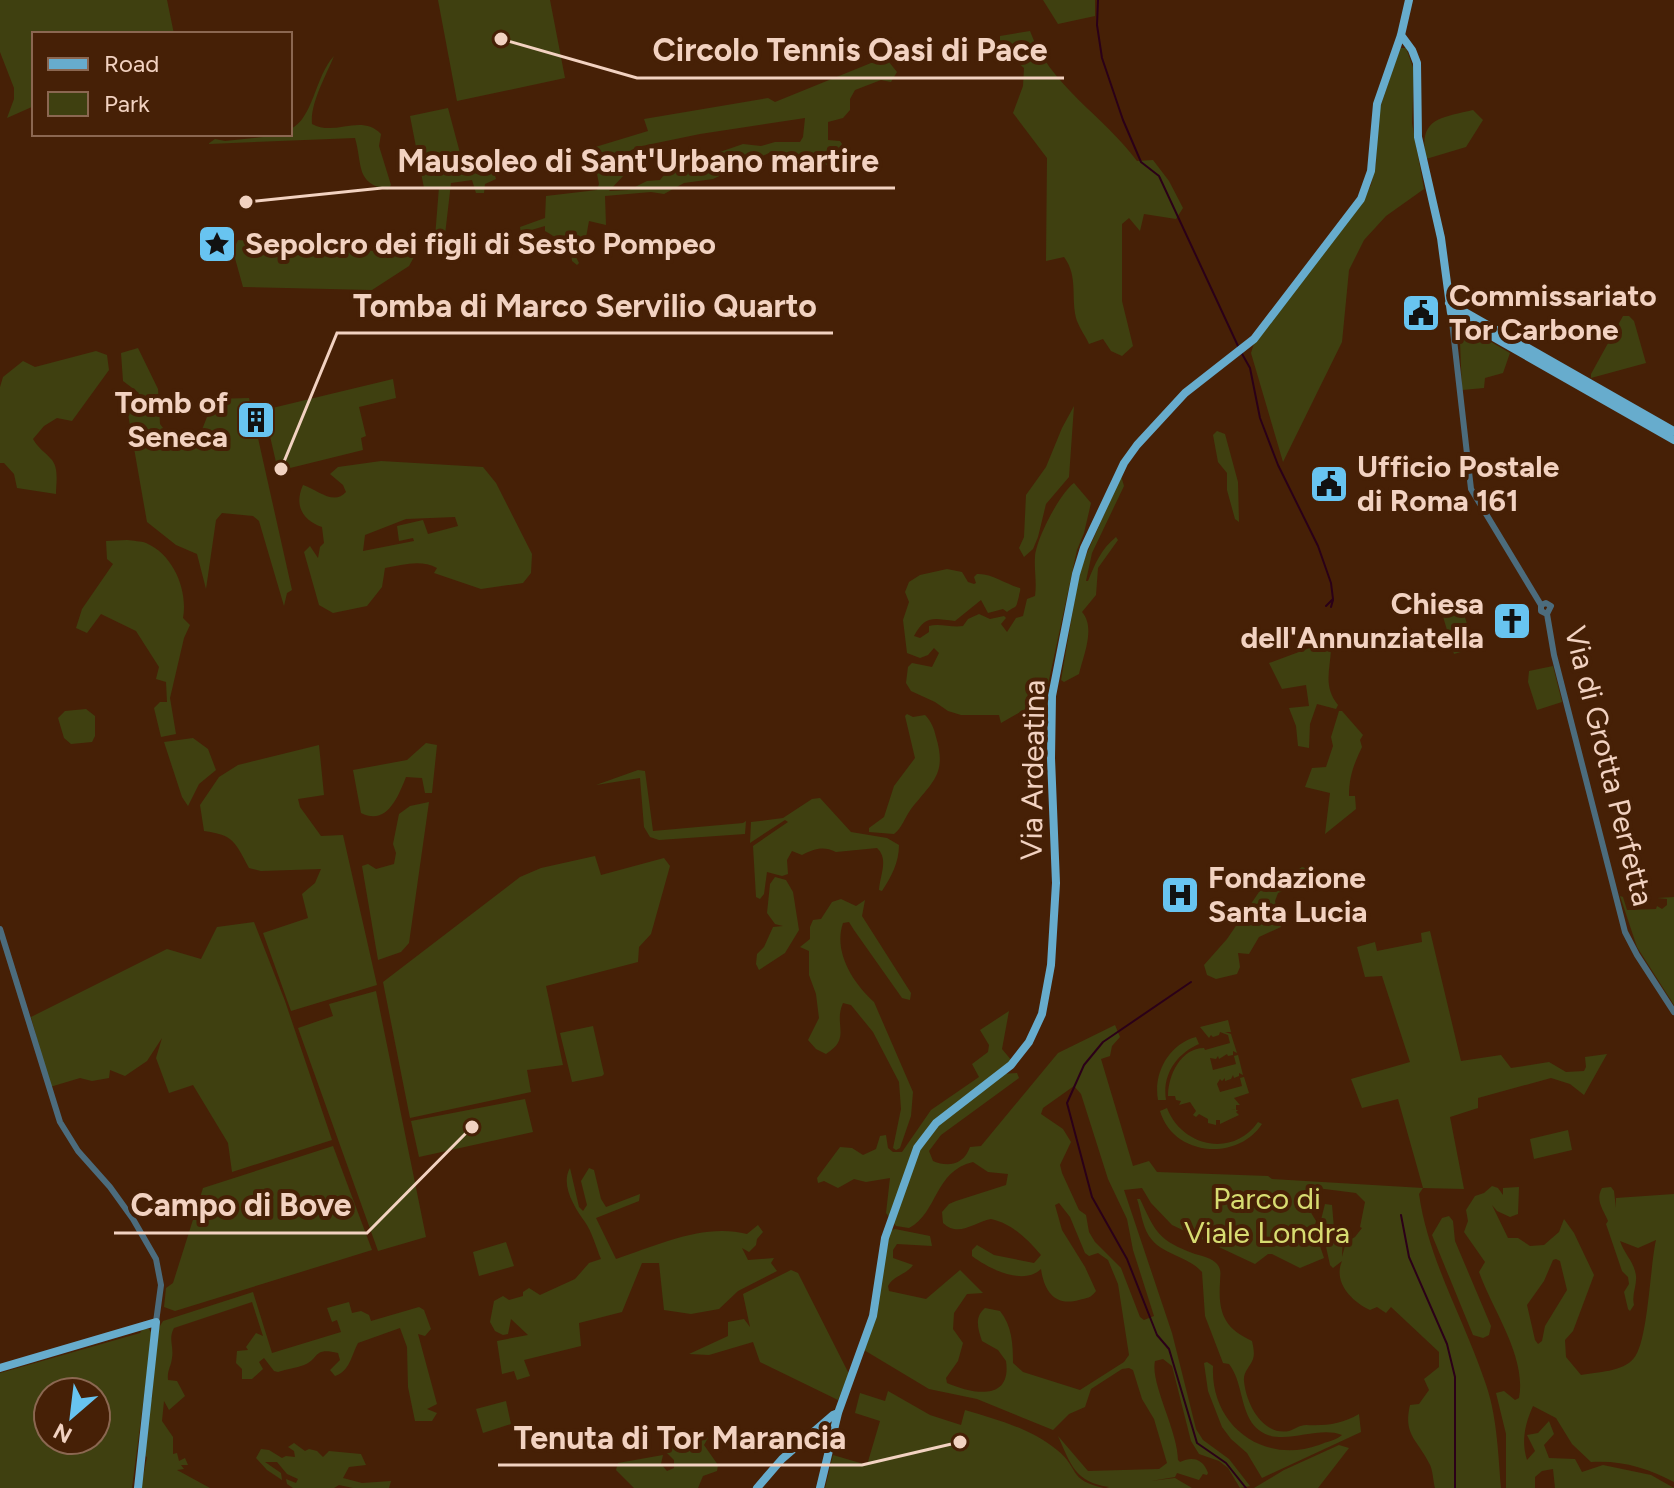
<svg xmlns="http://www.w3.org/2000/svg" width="1674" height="1488" font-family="Figtree,sans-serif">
	<rect width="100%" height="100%" fill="#462006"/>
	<path fill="#3f4010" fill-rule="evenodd" d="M 0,0 L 167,0 L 174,34 L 34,34 L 34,106 L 7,118 L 14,99 L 14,88 L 0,52 Z
		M 438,0 L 550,0 L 565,78 L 457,101 Z
		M 1043,0 L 1095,0 L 1095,16 L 1058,24 Z
		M 1030,31 C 1049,85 1104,116 1137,161 L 1153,160 L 1169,181 L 1183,208 L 1176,219 L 1144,214 L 1140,231 L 1129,218 L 1122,224 L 1122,301 L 1133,346 L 1122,356 L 1111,351 L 1103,339 L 1089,344 C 1086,337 1080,329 1077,321 C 1070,299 1079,277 1064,257 L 1046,261 L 1047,158 L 1013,113 L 1023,86 L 1024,68 L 1000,47 L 1000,36 Z
		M 1400,48 L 1406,48 L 1414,70 L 1412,123 L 1424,189 L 1386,216 L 1364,240 L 1349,270 L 1342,342 L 1283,462 L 1251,353 L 1255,340 L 1362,202 L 1371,185 L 1376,164 L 1378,114 Z
		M 334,56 C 326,76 310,103 312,124 C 335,137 361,113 381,134 L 379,146 L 391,185 L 388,190 C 355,183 363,166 355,138 L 208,144 L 215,139 L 225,141 L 290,134 L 290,129 C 313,120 315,76 334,56 Z
		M 889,62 L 897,72 L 891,82 L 881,80 L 855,90 L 850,99 L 850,110 L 843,118 L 828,122 L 828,140 L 840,141 L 842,144 L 829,167 L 812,154 L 806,157 L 775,158 L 769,153 L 713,179 L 684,183 L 664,194 L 651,192 L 605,196 L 606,225 L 589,221 L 583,254 L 578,253 L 576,257 L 579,263 L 577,265 L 572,261 C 571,245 558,239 545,231 L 545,226 L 521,233 L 520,227 L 545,218 L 546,196 L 597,190 L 599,184 L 592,148 L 648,131 L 644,119 L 768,98 L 775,102 L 871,63 ZM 805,118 L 803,137 L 800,142 L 775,142 L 761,146 L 743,144 L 668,170 L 660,180 L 647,181 L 629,190 L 609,191 L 626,173 L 622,160 L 624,154 L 637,147 L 700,134 Z
		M 448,108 L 464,168 L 477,174 L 494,172 L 496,179 L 485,184 L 484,193 L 476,193 L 472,180 L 451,183 L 443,252 L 434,250 L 439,187 L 424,188 L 410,116 Z
		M 1473,110 L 1483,120 L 1466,147 L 1426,159 C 1418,118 1440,118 1473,110 Z
		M 238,240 L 411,254 L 414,257 L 409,266 L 372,290 L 243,287 L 233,251 Z
		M 1623,316 L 1629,316 L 1634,321 L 1646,363 L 1591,378 L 1591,374 Z
		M 1457,322 L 1510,353 L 1503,373 L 1485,378 L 1484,388 L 1462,390 L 1460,342 L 1455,327 Z
		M 138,348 L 158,389 L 160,424 L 173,441 L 198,440 L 214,399 L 249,398 L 292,590 L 287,593 L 284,606 L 259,521 L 253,516 L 222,513 L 216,520 L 206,589 L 197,554 L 176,545 L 147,522 L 128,414 L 139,393 L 123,381 L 121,353 Z
		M 96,351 L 107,355 L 109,370 L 72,421 L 57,418 L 44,426 L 33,439 C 38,448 45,452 52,460 C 59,469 56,483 56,494 L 17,488 L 14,474 L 4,463 L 0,463 L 0,387 L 3,377 L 23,361 L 35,367 Z
		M 393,379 L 396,398 L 359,407 L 366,436 L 361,438 L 363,450 L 278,471 L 264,410 Z
		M 1074,406 L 1069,477 L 1046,504 L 1038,537 L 1033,549 L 1024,557 L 1019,548 L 1024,537 L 1026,495 L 1046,467 L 1062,428 Z
		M 1217,431 L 1225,434 L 1238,482 L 1239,522 L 1235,519 L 1227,490 L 1227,473 L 1218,462 L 1213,435 Z
		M 381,461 L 483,467 L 496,483 L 532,554 L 531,573 L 523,583 L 481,589 L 434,573 L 437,568 C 421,559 402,565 385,568 L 382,587 L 367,606 L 333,613 L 319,605 L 304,552 L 310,546 L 318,558 L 320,547 L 324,543 L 322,527 C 302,520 294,505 303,485 C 318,490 334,506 346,492 L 343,485 L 330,474 L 338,467 ZM 455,517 L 458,526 L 428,534 L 423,520 L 397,526 L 399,541 L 413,538 L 414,541 L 363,551 L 365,535 L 406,519 Z
		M 1121,476 L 1124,486 L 1092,553 L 1086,581 L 1088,581 C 1095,564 1101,549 1116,537 L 1118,540 L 1098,568 L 1096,595 L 1082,612 C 1096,628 1083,656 1079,674 L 1064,682 L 1061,680 L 1080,569 Z
		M 1074,483 L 1091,503 L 1084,533 L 1077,550 L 1046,694 L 1041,700 L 1001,723 L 999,715 L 961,715 L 948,711 L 935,702 L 911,691 L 906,683 L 908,667 L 912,663 L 932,667 L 939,653 L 934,648 L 928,655 L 920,658 L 907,653 L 903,620 L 909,602 L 905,592 L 909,582 L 920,575 L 947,569 L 962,572 L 968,582 L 974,584 L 976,583 L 974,577 L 977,574 C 992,573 1005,584 1020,588 C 1021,591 1019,593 1019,596 C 1015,611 1018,604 1007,612 L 1003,609 L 988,613 L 981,600 L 955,621 C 934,619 926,614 914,636 L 920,638 L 929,632 L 929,626 C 940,623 952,628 963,626 L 968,619 L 979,614 L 990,619 L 1004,616 L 1006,618 L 1001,624 L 1007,632 L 1016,618 L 1023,616 L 1027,599 L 1035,596 C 1037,582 1034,570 1035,557 C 1036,539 1060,493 1074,483 Z
		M 127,540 C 133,541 141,541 146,543 C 174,555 188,591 183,618 L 190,625 L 184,638 L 170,698 L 176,734 L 161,737 L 154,708 L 160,702 L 167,702 L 166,682 L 156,679 L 159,667 L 136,631 L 101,614 L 87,633 L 76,628 L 82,609 L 113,564 L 107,559 L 106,541 Z
		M 1462,607 L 1474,648 L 1454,654 L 1442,613 Z
		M 1315,646 L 1327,646 L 1331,649 C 1330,671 1323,686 1338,705 L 1336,709 L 1317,704 L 1310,724 L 1309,748 L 1298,746 L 1296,726 L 1289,708 L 1309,706 L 1306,685 L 1282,689 L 1269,663 Z
		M 1553,666 L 1562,702 L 1537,710 L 1528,682 L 1529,671 Z
		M 86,709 L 95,716 L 95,736 L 92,742 L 71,744 L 64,738 L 58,718 L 65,711 Z
		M 1339,711 L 1342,711 L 1363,735 L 1360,740 L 1362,747 C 1354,764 1349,776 1349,796 L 1355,796 L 1356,809 L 1325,834 L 1330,793 L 1305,787 L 1312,768 L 1326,767 L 1333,746 L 1331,737 Z
		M 907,714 L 913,717 L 925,715 C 931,721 934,728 936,737 C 947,774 933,781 911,809 C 905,817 902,828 894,834 L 869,832 L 869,828 L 884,817 L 894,786 L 915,758 L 905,716 Z
		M 193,738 L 208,749 L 216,770 L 199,784 L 188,806 L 182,797 L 164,742 Z
		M 426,743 L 437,745 L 432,793 L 425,793 L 422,778 L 406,777 C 398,797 387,826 361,813 L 353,770 L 407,760 Z
		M 319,745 L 324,795 L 298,799 L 300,807 L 321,836 L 343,835 L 377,985 L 291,1011 L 263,933 L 308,918 L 302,894 L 315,883 L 321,869 L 261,871 L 249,868 C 235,842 234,835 204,831 L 200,805 L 219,777 L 238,765 Z
		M 638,770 L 645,771 L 653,831 L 743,823 L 746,821 L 745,834 L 659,840 L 650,837 L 644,827 L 640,778 L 596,785 Z
		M 820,798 L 851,832 L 887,838 L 899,845 C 899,863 891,877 882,891 L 879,890 C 880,875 889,859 877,848 L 836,852 C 824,846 815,848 802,855 L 792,851 L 787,860 L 788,874 L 782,876 L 767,872 L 764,894 L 760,899 L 756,897 L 753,846 L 788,822 L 785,820 L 750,843 L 751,822 L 783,818 L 812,799 Z
		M 429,802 L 409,943 L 401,952 L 378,960 L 362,866 L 368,864 L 376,869 L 394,864 L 396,853 L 393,844 L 399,814 L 410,806 Z
		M 595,856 L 601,875 L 664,858 L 670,866 L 651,934 L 639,947 L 638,962 L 546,986 L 563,1065 L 527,1070 L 531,1092 L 410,1118 L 383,982 L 520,877 L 541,868 Z
		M 1302,867 L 1305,868 L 1314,879 L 1278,893 L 1275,901 L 1281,927 L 1259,937 L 1249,954 L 1238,953 L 1240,967 L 1237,974 L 1216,979 L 1207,975 L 1204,965 L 1227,939 L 1259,892 L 1264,887 L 1268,890 Z
		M 775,877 L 786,880 L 793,892 L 799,930 L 785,953 L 759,970 L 756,964 L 757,954 L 764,947 L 773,927 L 783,926 L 775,924 L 767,913 L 770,884 Z
		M 1620,896 L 1623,897 L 1627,910 L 1656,909 L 1657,906 L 1662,909 L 1667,905 L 1667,899 L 1657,898 L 1674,897 L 1674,1005 L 1637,947 Z
		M 841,899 L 856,906 L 865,900 L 862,916 L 911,993 L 910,1000 L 902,998 L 854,930 L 849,922 L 843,923 C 833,952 853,983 874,1002 L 913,1092 L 911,1116 L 900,1148 L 896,1150 L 893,1148 L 901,1109 L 899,1082 L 873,1032 L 851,1005 L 843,1003 C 833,1025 852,1038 826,1054 L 816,1049 L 808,1040 L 819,1018 L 816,994 L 809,975 L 809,951 L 800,947 L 810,939 L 810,927 L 813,920 L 821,919 L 832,902 Z
		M 254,922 L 285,1001 L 332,1140 L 232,1172 L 228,1143 L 193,1085 L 169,1093 L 156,1058 L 162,1038 L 147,1061 L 125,1076 L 110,1070 L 109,1078 L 92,1081 L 80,1078 L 50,1087 L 31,1017 L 167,949 L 201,959 L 217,927 Z
		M 1430,931 L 1461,1061 L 1501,1055 L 1511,1068 L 1549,1062 L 1566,1072 L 1584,1071 L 1586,1067 L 1585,1057 L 1607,1054 L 1584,1095 L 1570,1084 L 1551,1078 L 1478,1098 L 1478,1108 L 1450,1117 L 1464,1189 L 1423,1188 L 1398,1099 L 1362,1108 L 1351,1079 L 1410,1062 L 1382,976 L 1365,977 L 1357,947 L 1375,942 L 1377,951 L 1422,942 L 1421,933 Z
		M 376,991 L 426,1237 L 378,1251 L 298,1028 L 333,1016 L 329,1004 Z
		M 1009,1011 L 1002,1049 L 1012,1061 L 1001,1074 L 1017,1073 L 1019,1078 L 941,1135 L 929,1151 L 933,1161 C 949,1168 964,1164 970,1147 L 981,1146 L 1058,1053 L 1115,1025 L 1120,1037 L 1112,1046 L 1110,1056 L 1101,1059 L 1133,1166 L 1149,1161 L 1157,1172 L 1268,1176 L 1272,1179 L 1423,1188 L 1419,1194 C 1428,1259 1463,1317 1484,1379 C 1497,1413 1498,1452 1501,1488 L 1435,1488 C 1433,1481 1433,1469 1429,1463 C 1417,1439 1403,1435 1410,1405 L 1419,1404 L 1429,1390 L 1424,1379 L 1439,1367 L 1439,1352 L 1391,1307 L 1386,1313 L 1377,1307 L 1370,1310 C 1351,1301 1333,1282 1342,1261 L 1333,1268 L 1330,1265 L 1325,1242 L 1317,1237 L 1324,1258 L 1300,1268 L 1272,1254 L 1268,1254 L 1255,1264 L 1172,1225 L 1151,1203 L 1142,1188 L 1124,1190 L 1172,1333 L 1196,1429 L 1203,1440 L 1229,1459 L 1250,1486 L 1240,1488 L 1228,1468 L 1219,1461 L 1199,1454 L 1191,1441 L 1172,1366 L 1163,1359 L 1155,1361 C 1150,1383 1178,1431 1178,1460 L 1180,1462 C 1193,1456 1203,1459 1208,1473 L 1207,1475 L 1203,1474 L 1199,1480 L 1177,1473 L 1175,1477 L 1151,1481 L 1175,1478 L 1192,1488 L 1106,1488 L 1109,1487 C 1075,1482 1071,1465 1058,1436 L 1088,1471 L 1159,1469 L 1167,1463 L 1154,1419 L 1142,1399 L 1133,1370 L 1129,1368 L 1122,1369 L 1091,1389 L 1085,1407 L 1069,1414 L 1053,1430 L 977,1399 L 929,1389 L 864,1350 L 876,1316 L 889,1231 L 895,1229 L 930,1236 L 932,1246 L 897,1244 L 893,1250 L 893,1258 L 913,1265 C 906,1275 894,1275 888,1286 L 889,1291 L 926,1299 L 960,1270 L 983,1293 L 967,1294 L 954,1313 L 953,1329 L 963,1343 L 958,1361 L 946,1378 L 947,1383 C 972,1394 1012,1402 1006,1361 L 998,1350 L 982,1341 C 978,1329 974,1317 985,1308 L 1000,1311 C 1012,1326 1013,1344 1013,1363 L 1023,1372 L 1080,1390 L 1124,1362 L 1129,1355 L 1118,1284 L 1108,1260 L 1098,1253 L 1089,1256 L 1085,1253 L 1070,1217 L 1059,1203 L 1055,1205 L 1062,1230 L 1085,1267 L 1096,1291 C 1091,1298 1087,1298 1079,1300 C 1054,1307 1044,1290 1041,1269 C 1024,1286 989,1269 972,1256 L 972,1250 L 977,1245 L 994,1255 L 1034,1263 L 1041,1255 C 1027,1239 1013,1224 991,1219 C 974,1222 959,1238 943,1223 L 942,1212 L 949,1204 L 956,1201 L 1006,1185 L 1008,1174 L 988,1172 L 973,1162 C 934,1171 938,1213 909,1228 L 896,1226 L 886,1213 L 890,1178 L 866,1182 L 854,1179 L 838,1188 L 824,1181 L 818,1183 L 817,1178 L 840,1147 L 852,1148 L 863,1155 L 876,1149 L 880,1136 L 886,1135 L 888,1148 L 893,1152 L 902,1152 L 931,1110 L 979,1077 L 972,1064 L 988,1052 L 989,1045 L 980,1030 ZM 1074,1086 L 1081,1094 L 1108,1179 L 1127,1219 L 1133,1250 L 1154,1316 L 1144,1320 L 1140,1317 L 1121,1268 L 1095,1242 L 1089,1232 L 1086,1215 L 1079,1210 L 1062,1173 L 1060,1165 L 1071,1142 L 1063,1129 L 1041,1114 L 1043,1108 ZM 1309,1187 L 1356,1193 L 1365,1202 L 1360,1227 L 1362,1228 L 1355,1237 L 1346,1242 L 1342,1257 L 1343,1230 L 1334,1228 L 1332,1205 L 1325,1204 L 1317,1236 L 1313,1232 L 1316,1221 L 1307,1206 Z
		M 1228,1020 L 1231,1032 L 1225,1032 L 1231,1034 L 1237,1053 L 1233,1051 L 1233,1055 L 1228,1056 L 1227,1054 L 1219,1059 L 1218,1056 L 1216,1059 L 1210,1058 L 1213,1070 L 1236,1064 L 1234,1056 L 1238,1055 L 1243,1075 L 1239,1073 L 1239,1076 L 1234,1078 L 1233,1075 L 1231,1079 L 1225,1081 L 1225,1078 L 1222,1081 L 1220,1079 L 1217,1084 L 1220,1092 L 1242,1086 L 1240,1078 L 1244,1077 L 1249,1093 L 1234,1098 L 1240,1105 L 1236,1105 L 1236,1110 L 1230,1109 L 1238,1110 L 1236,1112 L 1239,1115 L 1220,1124 L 1220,1120 L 1216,1120 L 1216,1125 L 1208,1123 L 1208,1119 L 1199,1114 L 1196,1117 L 1193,1115 L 1196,1111 L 1190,1102 L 1179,1105 L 1181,1101 L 1176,1100 L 1175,1096 L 1168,1096 C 1168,1075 1181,1048 1204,1048 L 1205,1050 L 1230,1043 L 1228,1035 L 1220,1032 L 1219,1035 L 1213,1037 L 1211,1035 L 1209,1038 L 1200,1027 Z
		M 593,1026 L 604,1074 L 602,1076 L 572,1082 L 560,1033 Z
		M 1196,1037 L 1199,1044 C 1176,1054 1162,1075 1166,1100 L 1158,1100 C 1153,1073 1169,1044 1196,1037 Z
		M 525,1099 L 533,1132 L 419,1157 L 411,1121 Z
		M 1167,1108 C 1182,1147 1233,1158 1258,1122 L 1262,1124 C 1237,1162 1173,1156 1160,1111 Z
		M 1568,1130 L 1572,1150 L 1534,1159 L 1530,1139 Z
		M 333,1146 L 372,1250 L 175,1311 L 164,1307 L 166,1288 L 173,1283 L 203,1188 Z
		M 570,1168 L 579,1207 L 583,1211 L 587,1205 L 581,1181 L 589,1168 L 594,1170 L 601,1199 L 606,1207 L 640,1194 L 639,1201 L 596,1218 L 616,1259 C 658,1245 704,1223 747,1234 L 758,1225 L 763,1232 L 757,1239 L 756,1245 L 749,1252 L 742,1248 L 748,1260 L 774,1258 L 771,1263 L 777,1271 L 738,1291 L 719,1309 L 691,1314 L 664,1310 L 659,1263 L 642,1263 L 622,1312 L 579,1323 L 581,1346 L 524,1360 L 530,1376 L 517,1380 L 514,1371 L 502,1374 L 497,1341 L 528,1335 L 511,1319 L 508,1334 L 503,1335 L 495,1331 L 490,1322 L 494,1301 L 503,1296 L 509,1300 L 523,1296 L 523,1292 L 529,1288 L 540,1295 L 575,1279 L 589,1263 L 601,1259 C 596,1247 592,1232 585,1222 C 575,1208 560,1185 570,1168 Z
		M 1492,1186 L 1498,1188 L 1503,1195 L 1503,1188 L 1519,1187 L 1518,1214 L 1510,1217 L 1497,1211 L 1492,1205 L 1508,1238 L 1518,1238 L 1530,1246 L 1544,1245 L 1559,1232 L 1564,1219 L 1574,1233 L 1594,1275 L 1573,1331 L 1565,1340 L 1566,1357 L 1581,1375 C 1597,1372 1623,1372 1634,1358 C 1648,1342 1650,1266 1656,1240 L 1638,1248 L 1620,1241 C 1624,1253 1632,1260 1635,1271 C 1639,1283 1631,1293 1634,1305 L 1630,1311 L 1628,1309 L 1624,1292 L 1629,1284 L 1628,1277 L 1622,1271 L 1606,1224 L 1608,1221 C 1603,1209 1595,1200 1602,1188 L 1611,1187 L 1614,1191 L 1616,1208 L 1616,1198 L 1674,1194 L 1674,1482 C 1647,1468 1622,1460 1591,1462 L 1572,1444 L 1556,1418 L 1533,1406 C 1525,1424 1521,1441 1527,1460 L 1535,1451 L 1527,1435 L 1538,1433 L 1549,1421 L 1554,1434 L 1544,1445 L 1549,1458 L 1575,1459 L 1582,1472 L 1603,1465 L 1651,1475 L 1674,1488 L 1555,1488 L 1553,1469 L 1542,1471 L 1535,1477 L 1535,1488 L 1506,1488 L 1506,1434 L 1496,1393 L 1504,1391 L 1515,1400 L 1519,1398 C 1527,1357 1492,1309 1479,1272 L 1485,1262 L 1464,1232 L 1468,1221 L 1466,1210 L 1475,1196 L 1484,1193 ZM 1556,1259 L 1560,1261 L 1567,1290 L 1545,1326 L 1542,1341 L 1538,1344 L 1535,1340 L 1527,1305 L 1544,1281 L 1553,1260 Z
		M 1137,1199 L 1140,1199 C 1156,1233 1158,1240 1195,1254 C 1202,1256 1212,1258 1217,1264 C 1222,1270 1220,1275 1220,1282 C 1218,1313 1224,1328 1252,1341 C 1253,1346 1255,1353 1253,1359 C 1250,1367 1243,1372 1244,1381 C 1246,1403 1262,1436 1289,1431 C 1295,1429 1300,1425 1306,1425 C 1326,1426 1342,1424 1359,1414 L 1361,1432 L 1262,1478 L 1247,1453 L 1231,1439 L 1222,1427 L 1208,1391 L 1204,1363 L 1207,1362 L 1213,1366 C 1210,1426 1264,1465 1319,1445 C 1328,1441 1335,1441 1342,1435 C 1314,1424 1274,1453 1252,1423 C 1240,1405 1242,1381 1229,1364 L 1223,1363 L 1205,1316 L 1202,1272 C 1187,1255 1161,1255 1149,1236 C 1142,1225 1141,1211 1137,1199 Z
		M 1449,1216 L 1453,1221 L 1455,1241 L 1491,1326 L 1489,1335 L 1483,1338 L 1473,1335 L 1432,1235 L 1442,1218 Z
		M 506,1242 L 514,1266 L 479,1276 L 473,1252 Z
		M 791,1270 L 798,1273 L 849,1374 L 838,1400 L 760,1362 L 753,1342 L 709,1355 L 689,1354 L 728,1336 L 728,1322 L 744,1319 L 750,1327 L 743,1294 Z
		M 253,1292 L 272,1353 L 341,1332 L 337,1320 L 332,1322 L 327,1308 L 349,1302 L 352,1313 L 361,1311 L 369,1315 L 371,1321 L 419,1307 L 424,1310 L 431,1329 L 425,1336 L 418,1334 L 437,1404 L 427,1409 L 437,1413 L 432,1421 L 415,1421 L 408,1387 L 407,1347 L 400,1328 L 358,1343 C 351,1356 350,1371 335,1376 L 330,1370 L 340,1360 L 338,1353 C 312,1347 320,1359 304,1365 C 296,1368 287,1369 278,1372 L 274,1371 L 264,1358 L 259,1362 L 263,1369 L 252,1379 L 242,1379 L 242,1369 L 236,1363 L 237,1351 L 248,1350 L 246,1347 L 256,1333 L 263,1336 L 252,1302 L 174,1328 C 168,1339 174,1346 172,1358 C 171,1367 167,1370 168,1380 L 177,1381 L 185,1396 L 169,1410 L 164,1401 L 162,1421 L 173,1437 L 173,1454 L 177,1453 L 179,1461 L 185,1458 L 188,1465 L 181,1465 L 184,1469 L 177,1470 L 210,1488 L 141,1488 L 147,1457 L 145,1456 L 150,1399 L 152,1399 L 157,1331 L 163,1321 Z
		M 143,1329 L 149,1329 L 152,1334 L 132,1488 L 0,1488 L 0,1373 L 140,1333 ZM 48,1392 L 96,1392 L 96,1440 L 48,1440 Z
		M 888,1391 L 930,1415 L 961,1425 L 965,1410 C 998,1420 1030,1428 1057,1450 C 1080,1468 1067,1480 1104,1488 L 825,1488 L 833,1455 L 867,1465 L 880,1421 L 855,1413 L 860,1393 L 885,1401 Z
		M 506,1401 L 511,1424 L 483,1433 L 476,1409 Z
		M 701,1432 L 708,1438 L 704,1445 L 718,1465 L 717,1471 L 703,1476 L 698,1488 L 634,1488 L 616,1470 L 618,1463 L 663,1455 L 661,1464 L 667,1471 L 674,1468 L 674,1460 L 666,1452 L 677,1436 Z
		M 294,1443 L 305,1451 L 309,1449 L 317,1451 L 323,1457 L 329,1451 L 361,1454 L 366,1465 L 349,1467 L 343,1478 L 362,1483 L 391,1481 L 389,1488 L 353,1488 L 339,1485 L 334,1488 L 293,1488 L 287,1484 L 286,1479 L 296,1483 L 298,1479 L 287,1474 L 277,1462 L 265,1462 L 281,1473 L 282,1480 L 267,1470 L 256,1458 L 261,1449 L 269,1450 L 282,1458 L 286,1456 L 295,1457 L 294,1451 L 288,1447 Z
		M 1339,1445 L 1349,1448 L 1318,1488 L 1254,1488 L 1284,1470 Z"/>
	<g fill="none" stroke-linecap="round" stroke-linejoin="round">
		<path stroke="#2b0018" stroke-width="2" d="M 1098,0 L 1097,25 L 1102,58 L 1123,120 L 1141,162 L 1159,176 L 1238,346
			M 1241,352 L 1250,368 L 1260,418 L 1278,465 L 1318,546 L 1331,583 L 1333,599 L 1326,606
			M 1331,607 L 1333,600
			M 1191,982 L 1103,1042 L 1084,1065 L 1067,1103 L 1092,1197 L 1127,1259 L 1157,1335 L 1169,1349 L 1197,1443 L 1226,1463 L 1246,1488
			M 1401,1215 L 1409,1257 L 1447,1344 L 1455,1377 L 1455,1488"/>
		<path stroke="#4c6c7d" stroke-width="6" d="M 1451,313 L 1471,489 L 1541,605 L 1541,611 L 1547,614
			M 1541,605 L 1546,603 L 1551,606 L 1547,614 L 1554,655 L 1625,932 L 1637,955 L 1674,1012
			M 0,929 L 60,1122 L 78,1151 L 110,1187 L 133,1219 L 156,1259 L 161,1285 L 156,1322"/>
		<path stroke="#67accd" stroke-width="8" d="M 1401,35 L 1412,50 L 1417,63 L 1418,137 L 1441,238 L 1451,313 L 1674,440
			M 1449,303 L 1674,431
			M 0,1368 L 156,1322 L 138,1488
			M 757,1488 L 782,1459 L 833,1415 L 838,1413
			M 820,1488 L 838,1413 L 873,1316 L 885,1238 L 917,1148 L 936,1123 L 1011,1065 L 1029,1042 L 1042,1014 L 1051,965 L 1056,883 L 1051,758 L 1052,696 L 1076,574 L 1084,548 L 1124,463 L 1137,445 L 1185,393 L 1254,339 L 1361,199 L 1371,171 L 1377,104 L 1401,35 L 1409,0"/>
	</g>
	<defs>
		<g id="sight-square" transform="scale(2)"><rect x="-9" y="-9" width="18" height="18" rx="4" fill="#68c4f0" stroke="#462006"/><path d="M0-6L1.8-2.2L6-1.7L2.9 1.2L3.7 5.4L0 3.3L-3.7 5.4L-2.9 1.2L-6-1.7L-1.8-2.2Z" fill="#111"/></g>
		<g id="civic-square" transform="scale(2)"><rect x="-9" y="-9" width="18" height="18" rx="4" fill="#68c4f0" stroke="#462006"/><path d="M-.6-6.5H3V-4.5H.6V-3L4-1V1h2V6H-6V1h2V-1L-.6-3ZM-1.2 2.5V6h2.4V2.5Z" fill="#111"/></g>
		<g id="building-square" transform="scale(2)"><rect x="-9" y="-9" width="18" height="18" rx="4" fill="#68c4f0" stroke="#462006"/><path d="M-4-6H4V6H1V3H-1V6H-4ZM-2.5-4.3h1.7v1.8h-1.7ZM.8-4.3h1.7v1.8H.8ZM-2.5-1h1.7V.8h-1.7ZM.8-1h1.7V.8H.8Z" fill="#111"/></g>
		<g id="church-square" transform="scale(2)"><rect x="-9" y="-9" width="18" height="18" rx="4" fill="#68c4f0" stroke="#462006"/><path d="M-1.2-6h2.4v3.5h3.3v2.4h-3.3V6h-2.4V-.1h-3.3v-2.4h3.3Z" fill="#111"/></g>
		<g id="hospital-square" transform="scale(2)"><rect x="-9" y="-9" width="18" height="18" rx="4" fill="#68c4f0" stroke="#462006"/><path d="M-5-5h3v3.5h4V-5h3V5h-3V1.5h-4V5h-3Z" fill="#111"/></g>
	</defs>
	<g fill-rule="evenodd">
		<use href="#sight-square" x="217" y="244"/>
		<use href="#civic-square" x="1421" y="313"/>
		<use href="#building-square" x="256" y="420"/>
		<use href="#civic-square" x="1329" y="484"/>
		<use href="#church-square" x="1512" y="621"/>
		<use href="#hospital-square" x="1180" y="895"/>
	</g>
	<g text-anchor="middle" stroke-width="8" stroke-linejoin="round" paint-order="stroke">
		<g font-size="30" font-weight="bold" fill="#f2d2c1" stroke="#462006" text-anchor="start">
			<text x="245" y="254">Sepolcro dei figli di Sesto Pompeo</text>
			<text x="1449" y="306">Commissariato<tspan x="1449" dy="34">Tor Carbone</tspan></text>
			<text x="228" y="413" text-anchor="end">Tomb of<tspan x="228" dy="34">Seneca</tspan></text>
			<text x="1357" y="477">Ufficio Postale<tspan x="1357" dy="34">di Roma 161</tspan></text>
			<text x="1484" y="614" text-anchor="end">Chiesa<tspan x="1484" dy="34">dell'Annunziatella</tspan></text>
			<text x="1208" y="888">Fondazione<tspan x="1208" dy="34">Santa Lucia</tspan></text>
		</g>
		<g font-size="30" fill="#f2d2c1" stroke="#462006">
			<text transform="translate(1609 766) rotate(76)" y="10">Via di Grotta Perfetta</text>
			<text transform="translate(1033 770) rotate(-89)" y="10">Via Ardeatina</text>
		</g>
		<g font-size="30" fill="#d7dc71" stroke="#462006">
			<text x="1267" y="1209">Parco di<tspan x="1267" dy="34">Viale Londra</tspan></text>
		</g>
	</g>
	<path fill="none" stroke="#f2d2c1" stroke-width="3" d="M501 39L637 78H1064M246 202L382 188H895M281 469L337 333H833M472 1127L367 1233H114M960 1442L862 1465H498"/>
	<g fill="#f2d2c1" stroke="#462006" stroke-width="3">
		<circle cx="501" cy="39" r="8"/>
		<circle cx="246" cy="202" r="8"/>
		<circle cx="281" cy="469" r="8"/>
		<circle cx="472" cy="1127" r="8"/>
		<circle cx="960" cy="1442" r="8"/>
	</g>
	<g font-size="32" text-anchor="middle" font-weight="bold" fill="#f2d2c1" stroke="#462006" stroke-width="8" stroke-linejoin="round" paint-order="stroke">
		<text x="850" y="61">Circolo Tennis Oasi di Pace</text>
		<text x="638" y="172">Mausoleo di Sant'Urbano martire</text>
		<text x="585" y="317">Tomba di Marco Servilio Quarto</text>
		<text x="241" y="1216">Campo di Bove</text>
		<text x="680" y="1449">Tenuta di Tor Marancia</text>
	</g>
	<rect x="32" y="32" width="260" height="104" fill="#462006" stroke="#8b6751" stroke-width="2"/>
	<rect x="48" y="58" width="40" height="12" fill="#67accd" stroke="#8b6751" stroke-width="2"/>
	<text x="104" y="72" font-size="24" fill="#f2d2c1">Road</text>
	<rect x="48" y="92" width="40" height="24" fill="#3f4010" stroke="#8b6751" stroke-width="2"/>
	<text x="104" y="112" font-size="24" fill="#f2d2c1">Park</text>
	<g transform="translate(72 1416) rotate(208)"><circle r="38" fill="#462006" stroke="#8b6751" stroke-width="2"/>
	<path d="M0-6L14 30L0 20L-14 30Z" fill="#68c4f0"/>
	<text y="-12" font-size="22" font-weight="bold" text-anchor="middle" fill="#f2d2c1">N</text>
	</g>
</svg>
